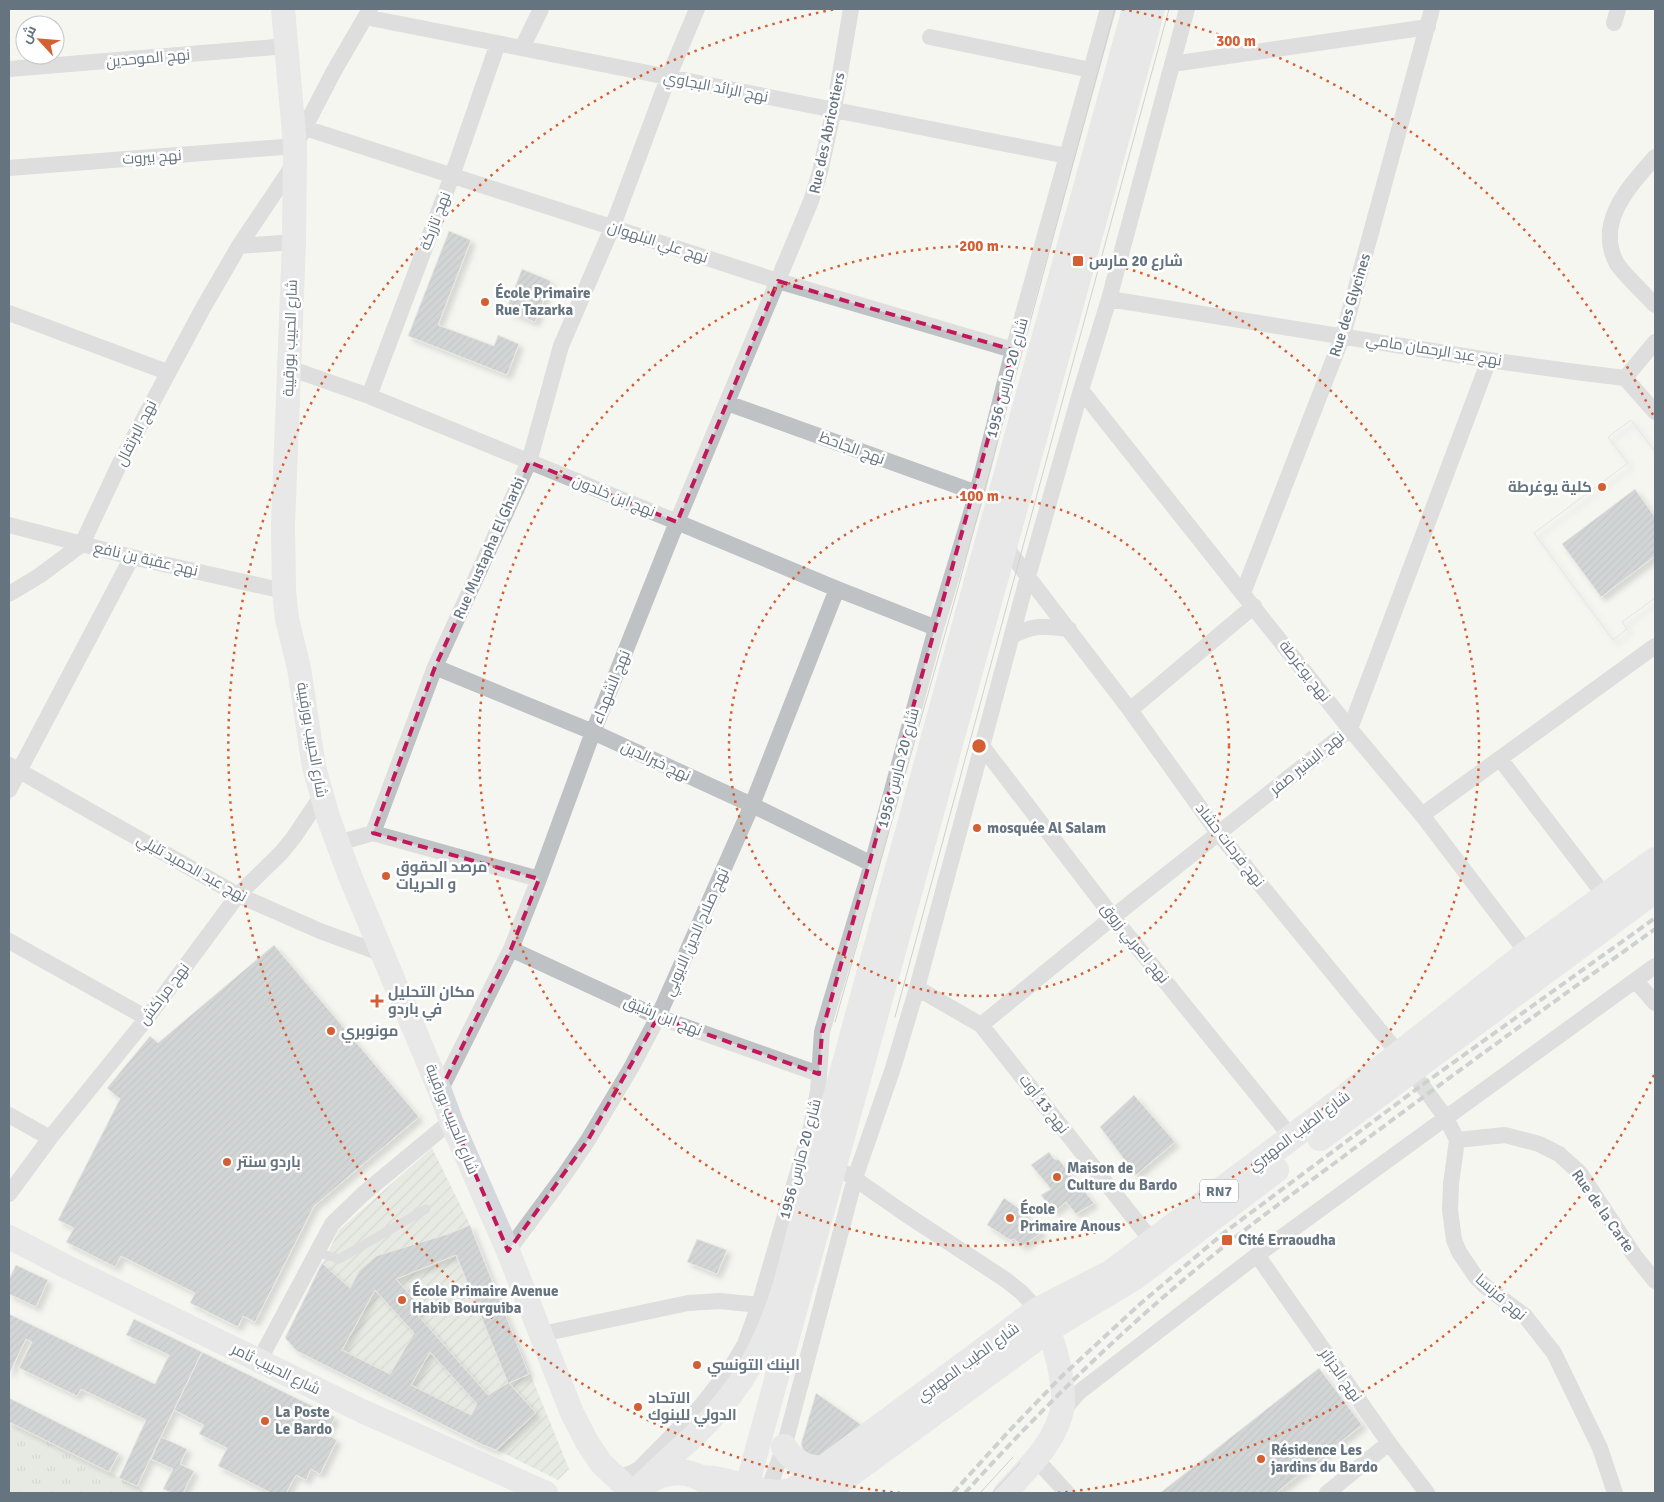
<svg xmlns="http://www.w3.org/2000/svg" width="1664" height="1502" font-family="Signika,Cairo,sans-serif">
	<defs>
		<pattern id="grass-tufts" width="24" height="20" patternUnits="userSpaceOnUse" patternTransform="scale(1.25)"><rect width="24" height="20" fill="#d6dbd3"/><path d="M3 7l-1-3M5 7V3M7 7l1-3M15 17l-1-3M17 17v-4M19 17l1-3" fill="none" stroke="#b1b6b0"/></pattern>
		<pattern id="garden-furrows" width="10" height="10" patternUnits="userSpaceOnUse" patternTransform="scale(1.25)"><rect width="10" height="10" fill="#d6dbd3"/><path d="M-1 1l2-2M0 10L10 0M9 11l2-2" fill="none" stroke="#b1b6b0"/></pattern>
		<pattern id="building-hatch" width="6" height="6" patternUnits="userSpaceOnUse" patternTransform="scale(1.25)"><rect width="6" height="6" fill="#a7aeb3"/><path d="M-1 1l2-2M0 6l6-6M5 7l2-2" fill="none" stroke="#8c9297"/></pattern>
		<filter id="shadow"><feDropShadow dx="4.5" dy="4.5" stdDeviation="2.5" flood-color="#0004"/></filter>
	</defs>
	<rect width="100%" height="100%" fill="#f5f5f1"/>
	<path fill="url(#grass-tufts)" d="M 11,1423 L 137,1486 L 145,1493 L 9,1493 L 9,1428 Z"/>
	<path fill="url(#garden-furrows)" d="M 432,1148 L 470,1225 L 569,1469 L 558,1480 L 297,1351 L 285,1338 L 339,1230 Z"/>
	<path fill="url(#building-hatch)" stroke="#d6d6d4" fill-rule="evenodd" filter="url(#shadow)" d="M 449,231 L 471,240 L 438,325 L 494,346 L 498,335 L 519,344 L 507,375 L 408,336 Z
		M 522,269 L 551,281 L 535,322 L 506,310 Z
		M 1631,420 L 1654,450 L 1655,450 L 1655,517 L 1635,489 L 1562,544 L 1601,597 L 1655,556 L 1655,598 L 1622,622 L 1627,629 L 1613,640 L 1534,533 L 1628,463 L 1608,437 Z
		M 1631,420 L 1654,450 L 1655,450 L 1655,598 L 1622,622 L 1627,629 L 1613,640 L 1534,533 L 1628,463 L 1608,437 Z
		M 274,945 L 419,1117 L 314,1206 L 255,1322 L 243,1316 L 238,1327 L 190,1303 L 195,1293 L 121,1256 L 115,1267 L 66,1242 L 74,1228 L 58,1220 L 120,1099 L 107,1088 L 150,1036 L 158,1043 Z
		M 1134,1095 L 1175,1142 L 1136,1175 L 1100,1127 Z
		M 1049,1152 L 1054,1159 L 1059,1160 L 1094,1203 L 1076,1214 L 1066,1202 L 1054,1212 L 1041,1195 L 1051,1189 L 1031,1165 Z
		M 1004,1198 L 1024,1212 L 1042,1232 L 1023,1246 L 1014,1239 L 1010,1240 L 987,1225 Z
		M 470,1225 L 529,1374 L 509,1383 L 536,1413 L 496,1450 L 481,1444 L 297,1351 L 285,1338 L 322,1263 L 350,1288 L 359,1271 L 376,1256 L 448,1234 ZM 456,1255 L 508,1383 L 488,1395 L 417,1314 L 423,1309 L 396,1279 ZM 375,1290 L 414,1333 L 390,1374 L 342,1350 ZM 430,1352 L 477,1404 L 471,1415 L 411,1385 Z
		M 697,1239 L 727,1250 L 717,1274 L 687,1262 Z
		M 16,1265 L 48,1280 L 36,1307 L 9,1294 L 9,1279 Z
		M 9,1314 L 155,1384 L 169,1355 L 126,1335 L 134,1319 L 202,1352 L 137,1486 L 119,1478 L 146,1420 L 81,1389 L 77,1396 L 19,1368 L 32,1342 L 26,1339 L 9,1374 Z
		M 202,1352 L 335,1417 L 326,1434 L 337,1440 L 320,1474 L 311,1469 L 306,1480 L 296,1475 L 286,1493 L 271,1493 L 218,1466 L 227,1448 L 199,1434 L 204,1425 L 174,1410 Z
		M 1319,1368 L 1362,1425 L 1276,1493 L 1160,1493 Z
		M 816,1393 L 863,1426 L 815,1459 L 804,1452 L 801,1444 Z
		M 9,1398 L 119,1453 L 109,1472 L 9,1422 Z
		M 161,1437 L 187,1449 L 180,1464 L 194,1471 L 183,1493 L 172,1493 L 163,1489 L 173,1469 L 151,1459 Z"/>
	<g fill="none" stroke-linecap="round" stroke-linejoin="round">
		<path stroke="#bec2c5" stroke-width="9" d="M 316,1252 L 339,1259 L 426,1209"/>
		<path stroke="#bec2c5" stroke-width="16" d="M 365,17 L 1067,156
			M 1614,23 L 1618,9
			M 930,37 L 1091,70
			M 522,48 L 541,9
			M 1172,64 L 1428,27
			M 9,69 L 287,46
			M 305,128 L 778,281 L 1013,350
			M 1655,157 C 1631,185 1595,221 1616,262 C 1621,272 1646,295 1655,305
			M 9,168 L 295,146 L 334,71 L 370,9
			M 239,246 L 294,242
			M 1109,299 L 1489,360 L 1576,372 L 1625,378 L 1655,412
			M 9,313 L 167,372
			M 289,368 L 369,396 L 677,522 L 837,589 L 936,628
			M 1625,378 L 1655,342
			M 1081,390 L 1350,729 L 1422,815 L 1527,953
			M 369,396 L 452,176 L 498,43
			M 727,403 L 977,493
			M 9,525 L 132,557 L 284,591
			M 1002,541 L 1028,577 L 1130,710 L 1219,834 L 1399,1054 L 1446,1118 L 1457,1140 L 1451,1184 L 1450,1210 L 1454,1240 L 1459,1252 L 1476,1277 L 1485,1286 L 1525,1316 L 1554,1353 L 1600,1448 L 1615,1493
			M 1243,593 L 1343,335 L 1432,9
			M 9,594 L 39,576 L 82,544 L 120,463 L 203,308 L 239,246 L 294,164
			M 1012,636 C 1035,624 1044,626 1069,629
			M 435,667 L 593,732 L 752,805 L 872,864
			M 1130,710 L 1254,606
			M 982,746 L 1113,917 L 1292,1138
			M 1500,759 L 1605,896
			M 9,765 L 238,895 L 320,931 L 383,954
			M 9,790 L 132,557
			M 1422,815 L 1655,646
			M 373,833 L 539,879
			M 338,843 L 373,833 L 435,667 L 529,462 L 561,346 L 612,228 L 668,78 L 697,9
			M 9,941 L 147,1018
			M 511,949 L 658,1017 L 819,1074
			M 1636,981 L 1655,1003
			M 917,988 L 981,1025 L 1152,1241
			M 981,1025 L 1113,917 L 1350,729 L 1489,360
			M 440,1091 L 511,949 L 539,879 L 593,732 L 677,522 L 811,201 L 820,172 L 834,109 L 851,9
			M 9,1115 L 50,1138
			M 1457,1140 L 1505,1135 L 1539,1144 L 1559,1154 L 1580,1173 L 1634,1255 L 1655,1281
			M 848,1174 L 904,1213 L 1006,1280 L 1021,1292 L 1038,1310
			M 9,1194 L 50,1138 L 147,1018 L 238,895 L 281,853 L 294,837 L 322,795
			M 508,1251 L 565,1174 L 588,1140 L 631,1068 L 658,1017 L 752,805 L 837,589
			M 1257,1255 L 1389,1443 L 1427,1493
			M 542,1334 L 688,1303 L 720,1301 L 759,1305
			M 259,1361 L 332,1224 L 363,1194 L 451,1121
			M 1062,1412 L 1078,1393 L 1257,1255 L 1655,966
			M 1036,1459 L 1067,1493
			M 616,1478 L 632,1473 L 639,1469 L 701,1406 L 730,1369 L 745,1344 L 759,1305 L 811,1127 L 818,1091 L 822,1032 L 828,1011 L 872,864 L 936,628 L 977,493 L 1013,350 L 1108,9
			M 767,1493 L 784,1447 L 855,1178 L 893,1068 L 917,988 L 1023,594 L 1081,390 L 1109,299 L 1187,9
			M 1327,1493 L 1389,1443"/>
		<path stroke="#d4d8dc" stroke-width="24" d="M 283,9 L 295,146 L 294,242 L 283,525 L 284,591 L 287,619 L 299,668 L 314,767 L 328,817 L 350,876 L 440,1091 L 451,1121 L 508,1251 L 572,1413 L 587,1442 L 601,1463 L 625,1486 L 634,1493
			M 9,1237 L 65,1266 L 362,1411 L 546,1493
			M 644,1483 C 662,1464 683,1447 702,1428 C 745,1385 767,1342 785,1284 C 897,858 1018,434 1134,9
			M 745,1493 L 1153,9
			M 1005,1493 C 1028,1468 1058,1440 1063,1405 C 1064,1393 1062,1382 1060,1370 C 1056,1350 1050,1331 1040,1313"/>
		<path stroke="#d4d8dc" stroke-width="26" d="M 1320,1138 L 1655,890
			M 784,1447 C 793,1461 807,1470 824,1468
			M 700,1478 C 708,1478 716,1479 724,1481 C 747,1486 771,1498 794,1490 L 1038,1310 L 1112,1272 L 1336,1104 L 1527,953 L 1655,860
			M 634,1493 C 657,1469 689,1464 714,1488
			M 824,1493 L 1049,1329 L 1135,1277 L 1276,1170"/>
		<path stroke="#a0a5aa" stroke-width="1" d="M 895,1017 L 1169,9
			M 835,1022 L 958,588 L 1115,9
			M 980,1493 L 1013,1457
			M 992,1493 L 1020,1463"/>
		<path stroke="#a0a5aa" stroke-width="4" stroke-dasharray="8 4" stroke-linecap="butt" d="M 953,1493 L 1010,1430 L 1061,1377 L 1140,1304 L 1225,1232 L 1422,1085 L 1655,918
			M 965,1493 C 1047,1402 1135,1317 1232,1240 C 1266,1213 1301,1188 1336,1162 C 1441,1083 1548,1006 1655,929"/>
	</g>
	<path d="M0 0H1664V1502H0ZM 778,281 L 1013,350 L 822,1032 L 819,1074 L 658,1017 L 588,1140 L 508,1251 L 440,1091 L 511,949 L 539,879 L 373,833 L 435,667 L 529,462 L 677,522 Z" fill="#f5f5f1" fill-opacity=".55" fill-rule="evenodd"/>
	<path fill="none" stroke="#c2185b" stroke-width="4" stroke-dasharray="10 6" stroke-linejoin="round" d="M 778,281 L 1013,350 L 822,1032 L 819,1074 L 658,1017 L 588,1140 L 508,1251 L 440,1091 L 511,949 L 539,879 L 373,833 L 435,667 L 529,462 L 677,522 Z"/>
	<g fill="none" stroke="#d45f33" stroke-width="2.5" stroke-dasharray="2.5 5">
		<circle cx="979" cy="746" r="250"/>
		<circle cx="979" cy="746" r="500"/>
		<path d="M1654 1075A751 751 0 0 1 1058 1493M900 1493A751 751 0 0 1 836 9M1122 9A751 751 0 0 1 1654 417"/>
	</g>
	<g fill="#d45f33" stroke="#fff" stroke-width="2">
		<rect x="1072" y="255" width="12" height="12" rx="2.5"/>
		<circle cx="485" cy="302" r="5"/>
		<circle cx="1602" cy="487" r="5"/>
		<circle cx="977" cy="828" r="5"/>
		<circle cx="386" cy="876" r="5"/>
		<path d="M374.5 993.5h5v5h5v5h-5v5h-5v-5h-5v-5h5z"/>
		<circle cx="331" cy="1031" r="5"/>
		<circle cx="227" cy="1162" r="5"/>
		<circle cx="1057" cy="1177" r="5"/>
		<circle cx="1010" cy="1218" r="5"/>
		<rect x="1221" y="1234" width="12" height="12" rx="2.5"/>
		<circle cx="402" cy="1300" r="5"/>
		<circle cx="697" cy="1365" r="5"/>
		<circle cx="638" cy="1407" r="5"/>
		<circle cx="265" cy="1421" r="5"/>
		<circle cx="1261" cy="1459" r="5"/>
	</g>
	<g text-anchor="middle" stroke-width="5" stroke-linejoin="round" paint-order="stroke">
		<rect fill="#fff" stroke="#949ea6" stroke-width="1" x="1200" y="1179.5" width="38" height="23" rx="4"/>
		<g font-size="14" font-weight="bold" fill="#667480">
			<text x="1219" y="1196">RN7</text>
		</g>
		<g font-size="15" fill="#667480" stroke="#fff">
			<text transform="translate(148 58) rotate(-5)" y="5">نهج الموحدين</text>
			<text transform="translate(716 87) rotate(11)" y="5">نهج الرائد البجاوي</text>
			<text transform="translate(827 133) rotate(-78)" y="5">Rue des Abricotiers</text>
			<text transform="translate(152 157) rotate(-4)" y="5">نهج بيروت</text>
			<text transform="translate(435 221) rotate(-69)" y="5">نهج تازركة</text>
			<text transform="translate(658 242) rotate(18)" y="5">نهج علي البلهوان</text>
			<text transform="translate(1350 305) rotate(-73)" y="5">Rue des Glycines</text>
			<text transform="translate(290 338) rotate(-88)" y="5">شارع الحبيب بورقيبة</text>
			<text transform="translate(1434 350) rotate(9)" y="5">نهج عبد الرحمان مامي</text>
			<text transform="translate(1007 378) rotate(-75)" y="5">شارع 20 مارس 1956</text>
			<text transform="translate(136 433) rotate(-63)" y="5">نهج البرتقال</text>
			<text transform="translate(852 448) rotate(20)" y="5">نهج الجاحظ</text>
			<text transform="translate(614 496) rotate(22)" y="5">نهج ابن خلدون</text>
			<text transform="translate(489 548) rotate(-66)" y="5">Rue Mustapha El Gharbi</text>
			<text transform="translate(146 559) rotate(13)" y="5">نهج عقبة بن نافع</text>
			<text transform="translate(1305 671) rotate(52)" y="5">نهج يوغرطة</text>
			<text transform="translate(611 687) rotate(-68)" y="5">نهج الشهداء</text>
			<text transform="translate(312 740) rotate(80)" y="5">شارع الحبيب بورقيبة</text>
			<text transform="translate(656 761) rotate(25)" y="5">نهج خيرالدين</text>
			<text transform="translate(1307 763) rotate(-39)" y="5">نهج البشير صفر</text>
			<text transform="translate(898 768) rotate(-75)" y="5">شارع 20 مارس 1956</text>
			<text transform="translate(1230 845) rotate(52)" y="5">نهج فرحات حشاد</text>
			<text transform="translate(192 868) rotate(29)" y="5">نهج عبد الحميد تليلي</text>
			<text transform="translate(696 932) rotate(-66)" y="5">نهج صلاح الدين الايوبي</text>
			<text transform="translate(1135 943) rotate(51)" y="5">نهج العربي زروق</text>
			<text transform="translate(164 994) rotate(-53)" y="5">نهج مراكش</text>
			<text transform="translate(663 1016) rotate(22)" y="5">نهج ابن رشيق</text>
			<text transform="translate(1044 1104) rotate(52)" y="5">نهج 13 أوت</text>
			<text transform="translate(452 1119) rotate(68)" y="5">شارع الحبيب بورقيبة</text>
			<text transform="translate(1299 1131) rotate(-37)" y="5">شارع الطيب المهيري</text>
			<text transform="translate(800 1159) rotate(-75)" y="5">شارع 20 مارس 1956</text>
			<text transform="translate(1603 1211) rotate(55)" y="5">Rue de la Carte</text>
			<text transform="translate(1501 1297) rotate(41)" y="5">نهج فرنسا</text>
			<text transform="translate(968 1362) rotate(-36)" y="5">شارع الطيب المهيري</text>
			<text transform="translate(276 1369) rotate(26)" y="5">شارع الحبيب ثامر</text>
			<text transform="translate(1341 1375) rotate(55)" y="5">نهج الجزائر</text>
		</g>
		<g font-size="15" font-weight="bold" fill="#667480" stroke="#fff" text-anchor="start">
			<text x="1089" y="266">شارع 20 مارس</text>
			<text x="495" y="298">École Primaire<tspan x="495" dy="17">Rue Tazarka</tspan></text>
			<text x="1592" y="492" text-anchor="end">كلية يوغرطة</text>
			<text x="987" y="833">mosquée Al Salam</text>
			<text x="396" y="872">مرصد الحقوق<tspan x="396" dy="17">و الحريات</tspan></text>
			<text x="388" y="997">مكان التحليل<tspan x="388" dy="17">في باردو</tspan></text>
			<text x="341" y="1036">مونوبري</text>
			<text x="237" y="1167">باردو سنتر</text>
			<text x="1067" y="1173">Maison de<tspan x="1067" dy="17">Culture du Bardo</tspan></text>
			<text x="1020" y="1214">École<tspan x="1020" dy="17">Primaire Anous</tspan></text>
			<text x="1238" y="1245">Cité Erraoudha</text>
			<text x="412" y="1296">École Primaire Avenue<tspan x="412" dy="17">Habib Bourguiba</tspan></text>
			<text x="707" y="1370">البنك التونسي</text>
			<text x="648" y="1403">الاتحاد<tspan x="648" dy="17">الدولي للبنوك</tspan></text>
			<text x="275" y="1417">La Poste<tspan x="275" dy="17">Le Bardo</tspan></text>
			<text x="1271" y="1455">Résidence Les<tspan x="1271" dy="17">jardins du Bardo</tspan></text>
		</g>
	</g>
	<circle cx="979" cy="746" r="8" fill="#d45f33" stroke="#fff" stroke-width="2.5"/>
	<g font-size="15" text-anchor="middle" font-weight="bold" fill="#d45f33" stroke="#fff" stroke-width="5" stroke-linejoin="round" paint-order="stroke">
		<text x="1236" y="46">300 m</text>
		<text x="979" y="251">200 m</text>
		<text x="979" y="501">100 m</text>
	</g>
	<rect width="1664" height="1502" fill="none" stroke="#667480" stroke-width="20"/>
	<g transform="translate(40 40) rotate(296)"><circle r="24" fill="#ffffff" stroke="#c2c7cc"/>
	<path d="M0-4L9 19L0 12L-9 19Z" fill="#d45f33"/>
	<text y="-8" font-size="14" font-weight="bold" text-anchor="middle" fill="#667480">ش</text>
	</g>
</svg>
